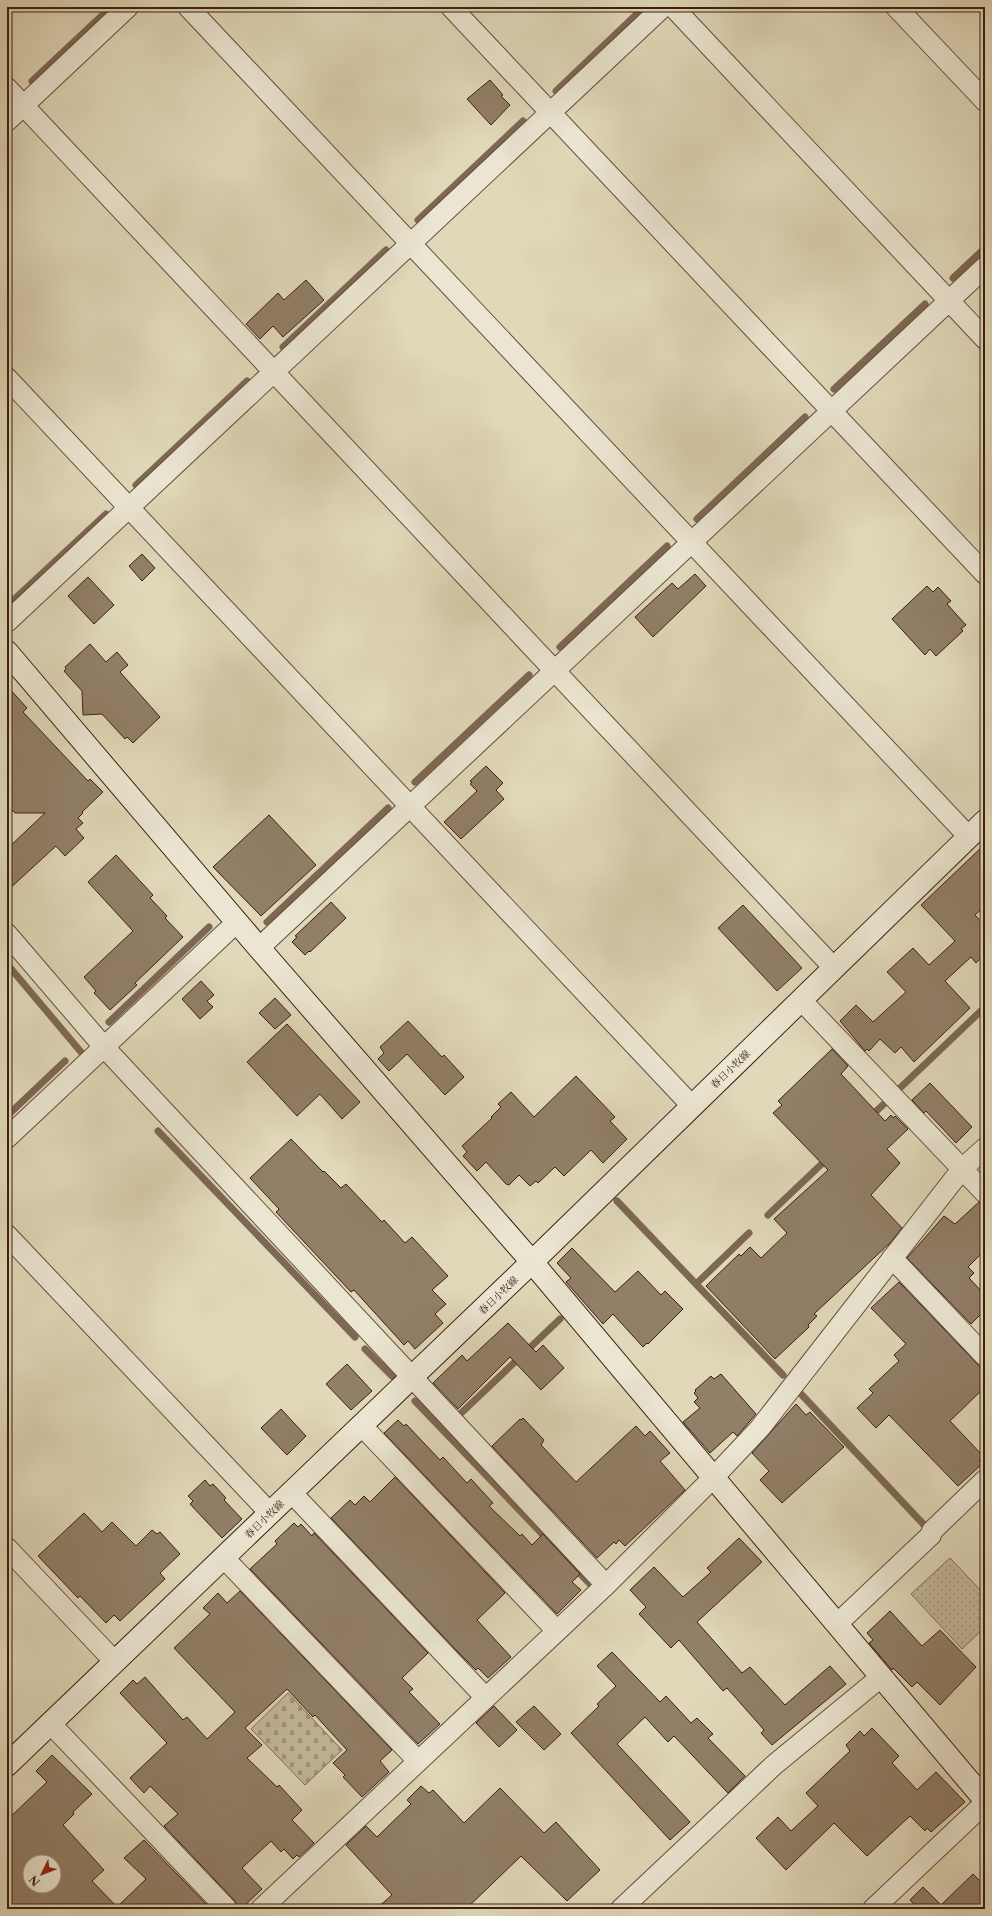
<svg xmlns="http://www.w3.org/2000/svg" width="992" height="1916" font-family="'Libre Caslon Text','Noto Serif JP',serif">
	<defs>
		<pattern id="grass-dots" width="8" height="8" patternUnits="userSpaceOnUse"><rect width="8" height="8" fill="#c4b99c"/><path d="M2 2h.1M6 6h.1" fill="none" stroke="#a0967e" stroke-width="1.8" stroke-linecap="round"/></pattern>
		<pattern id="cemetery-stones" width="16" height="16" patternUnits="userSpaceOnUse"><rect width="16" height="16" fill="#c4b99c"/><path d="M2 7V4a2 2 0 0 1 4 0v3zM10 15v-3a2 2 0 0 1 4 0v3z" fill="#a0967e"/></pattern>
	</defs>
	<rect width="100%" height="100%" fill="#e0d8b9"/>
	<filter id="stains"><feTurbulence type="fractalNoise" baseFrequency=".005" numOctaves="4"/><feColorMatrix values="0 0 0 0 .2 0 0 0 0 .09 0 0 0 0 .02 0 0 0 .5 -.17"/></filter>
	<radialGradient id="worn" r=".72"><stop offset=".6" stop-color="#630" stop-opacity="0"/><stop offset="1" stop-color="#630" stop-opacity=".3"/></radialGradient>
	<path fill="url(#grass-dots)" stroke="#806c56" d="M 950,1558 L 985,1595 L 985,1627 L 962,1649 L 911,1594 Z"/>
	<path fill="url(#cemetery-stones)" stroke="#806c56" d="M 288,1693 L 342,1750 L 305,1785 L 251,1729 Z"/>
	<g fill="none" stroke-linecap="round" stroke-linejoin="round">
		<path stroke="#7d6854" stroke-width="7" d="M 32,81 L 111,7
			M 556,91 L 643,8
			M 418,220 L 523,121
			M 953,278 L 985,248
			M 283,347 L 386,250
			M 834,389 L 925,304
			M 136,485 L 247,381
			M 697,519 L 805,417
			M 7,606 L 106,514
			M 560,647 L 667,546
			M 415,782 L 529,675
			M 267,922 L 388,808
			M 7,964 L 81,1052
			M 109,1022 L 209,927
			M 899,1089 L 985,1007
			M 7,1116 L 65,1061
			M 869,1118 L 886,1102
			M 158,1131 L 355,1337
			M 617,1201 L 696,1284 L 749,1233
			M 768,1215 L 829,1157
			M 696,1284 L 783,1375
			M 365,1349 L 392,1376
			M 801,1394 L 926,1527
			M 415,1401 L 592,1586
			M 457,1417 L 560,1319"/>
	</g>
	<path fill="#917f68" stroke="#3c1f11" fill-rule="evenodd" d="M 490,80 L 503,95 L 501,96 L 510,105 L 491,125 L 467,99 Z
		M 306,280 L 324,300 L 283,337 L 273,326 L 260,339 L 246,324 L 278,293 L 284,300 Z
		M 142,554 L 155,568 L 142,581 L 129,566 Z
		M 695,574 L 706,586 L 653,637 L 635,617 L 672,583 L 678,589 Z
		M 88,577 L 114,605 L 94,624 L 68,596 Z
		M 927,586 L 933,592 L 938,587 L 951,601 L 947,604 L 966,625 L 961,629 L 963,631 L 936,656 L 930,649 L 925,655 L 892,619 Z
		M 90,644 L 106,662 L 117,652 L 128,665 L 120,672 L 160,717 L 133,743 L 127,737 L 125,739 L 102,714 L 83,715 L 82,691 L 64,671 L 66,669 L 65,667 Z
		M 7,686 L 27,708 L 23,712 L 88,781 L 90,779 L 103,792 L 82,812 L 83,813 L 78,818 L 83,823 L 76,829 L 84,838 L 65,856 L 56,846 L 7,891 L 7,849 L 45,813 L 15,813 L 7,805 Z
		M 486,766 L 503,783 L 496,790 L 504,799 L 461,839 L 444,822 L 477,791 L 470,784 L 472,782 L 470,781 Z
		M 269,815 L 316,865 L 261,916 L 213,867 Z
		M 985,844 L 985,906 L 975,915 L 985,926 L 985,954 L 976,963 L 971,957 L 945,981 L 970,1008 L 914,1062 L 901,1047 L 895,1053 L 880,1039 L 869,1051 L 867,1049 L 865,1051 L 840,1021 L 856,1005 L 873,1022 L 906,992 L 887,972 L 913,948 L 929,965 L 955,941 L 921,905 Z
		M 116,855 L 153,895 L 150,898 L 167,916 L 165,918 L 183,937 L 135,983 L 137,985 L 110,1010 L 94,993 L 96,991 L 84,977 L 133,931 L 88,882 Z
		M 331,902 L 346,918 L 310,952 L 309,951 L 305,955 L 292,942 L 297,937 L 295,936 Z
		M 743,905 L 802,968 L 777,991 L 718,928 Z
		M 201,981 L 214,995 L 207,1001 L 213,1007 L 200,1019 L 182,999 Z
		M 275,998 L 291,1015 L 275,1029 L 259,1013 Z
		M 408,1021 L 442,1057 L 444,1055 L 464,1077 L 445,1095 L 407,1054 L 389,1071 L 378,1059 L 384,1053 L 380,1047 Z
		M 287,1024 L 360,1102 L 342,1119 L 320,1094 L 297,1116 L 247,1062 Z
		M 832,1049 L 848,1066 L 841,1074 L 885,1121 L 891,1115 L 893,1118 L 895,1116 L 908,1129 L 887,1149 L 900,1163 L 871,1195 L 902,1228 L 891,1242 L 814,1314 L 817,1316 L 808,1325 L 809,1327 L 775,1359 L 706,1286 L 739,1254 L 741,1256 L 750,1247 L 761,1258 L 787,1233 L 774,1219 L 828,1170 L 773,1113 L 782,1105 L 778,1101 Z
		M 576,1076 L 615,1117 L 610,1121 L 627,1139 L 603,1163 L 591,1150 L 564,1176 L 555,1167 L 538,1183 L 536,1181 L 530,1186 L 519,1175 L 509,1185 L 506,1184 L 486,1162 L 477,1171 L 463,1156 L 467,1152 L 462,1146 L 492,1118 L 491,1117 L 501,1107 L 498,1104 L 511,1092 L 534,1117 Z
		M 930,1083 L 972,1127 L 956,1143 L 926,1111 L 924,1113 L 912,1100 Z
		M 291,1139 L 323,1172 L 324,1171 L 341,1188 L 346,1184 L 382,1222 L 384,1220 L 405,1243 L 412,1237 L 448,1276 L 432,1290 L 446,1304 L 435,1314 L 443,1323 L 415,1349 L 408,1341 L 404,1345 L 354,1290 L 351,1292 L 276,1212 L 279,1209 L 250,1178 Z
		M 979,1202 L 985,1204 L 985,1250 L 968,1267 L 974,1273 L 969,1278 L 985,1295 L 985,1310 L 971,1324 L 907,1258 L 944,1216 L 955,1224 Z
		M 572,1248 L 615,1292 L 638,1271 L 661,1295 L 665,1291 L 683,1309 L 648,1344 L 647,1343 L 643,1347 L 613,1314 L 603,1324 L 566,1282 L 571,1278 L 557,1263 Z
		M 899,1282 L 985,1372 L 985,1387 L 950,1421 L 983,1456 L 979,1461 L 982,1464 L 958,1486 L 889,1415 L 876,1428 L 857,1408 L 873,1393 L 869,1389 L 899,1361 L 894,1355 L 906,1344 L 871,1308 Z
		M 508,1323 L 536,1352 L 543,1345 L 564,1368 L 541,1390 L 510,1357 L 458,1409 L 433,1383 L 462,1355 L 467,1361 Z
		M 347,1364 L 372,1391 L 351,1410 L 326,1384 Z
		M 721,1374 L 756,1414 L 737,1436 L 733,1432 L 710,1453 L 683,1422 L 700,1408 L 694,1402 L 698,1398 L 694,1393 L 696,1391 L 695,1390 L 711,1376 L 714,1379 Z
		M 796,1404 L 806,1415 L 810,1412 L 844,1447 L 782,1503 L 760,1480 L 769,1471 L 752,1453 Z
		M 281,1409 L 306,1436 L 287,1455 L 261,1428 Z
		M 523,1418 L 544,1440 L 541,1445 L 576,1482 L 636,1426 L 645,1436 L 650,1431 L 670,1453 L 660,1461 L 685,1490 L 625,1546 L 619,1540 L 616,1544 L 614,1542 L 597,1558 L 492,1446 L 520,1419 L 521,1420 Z
		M 398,1420 L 404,1426 L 406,1424 L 440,1460 L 443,1457 L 467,1483 L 471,1479 L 493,1503 L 489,1506 L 520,1536 L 522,1534 L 532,1545 L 543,1534 L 580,1574 L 572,1582 L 581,1590 L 557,1614 L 384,1433 Z
		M 395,1477 L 505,1593 L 477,1620 L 511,1657 L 488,1678 L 478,1668 L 476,1670 L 458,1652 L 331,1518 L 350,1500 L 355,1505 L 364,1496 L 370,1502 Z
		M 205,1480 L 210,1486 L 213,1484 L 226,1498 L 224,1500 L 242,1519 L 222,1538 L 190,1504 L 193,1501 L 188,1496 Z
		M 84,1513 L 102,1532 L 112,1522 L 136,1546 L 152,1530 L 157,1534 L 160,1532 L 180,1554 L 160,1573 L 165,1579 L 120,1621 L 114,1615 L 106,1623 L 80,1596 L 78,1598 L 38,1556 Z
		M 294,1523 L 298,1527 L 301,1524 L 312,1536 L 314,1533 L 428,1653 L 402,1678 L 413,1689 L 409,1692 L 440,1724 L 418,1744 L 250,1569 L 277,1544 L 275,1541 Z
		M 739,1538 L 762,1562 L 697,1622 L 742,1673 L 750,1667 L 785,1705 L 830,1666 L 846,1684 L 772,1745 L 761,1733 L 764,1730 L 758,1723 L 727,1688 L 723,1691 L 679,1640 L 671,1648 L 639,1614 L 646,1607 L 630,1590 L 654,1567 L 683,1597 L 711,1572 L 707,1568 Z
		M 240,1591 L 392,1750 L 380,1761 L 389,1772 L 362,1797 L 343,1777 L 345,1775 L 333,1763 L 347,1750 L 315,1715 L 313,1717 L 287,1689 L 245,1728 L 262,1745 L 247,1758 L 277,1787 L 279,1785 L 302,1810 L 292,1820 L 314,1843 L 299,1857 L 297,1855 L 293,1859 L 284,1849 L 281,1852 L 271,1841 L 242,1868 L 262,1889 L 241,1909 L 238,1909 L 235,1901 L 164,1826 L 178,1814 L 150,1786 L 144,1793 L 130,1778 L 167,1743 L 120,1693 L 133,1680 L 137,1684 L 145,1677 L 183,1720 L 187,1717 L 207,1739 L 235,1712 L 174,1648 L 210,1614 L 203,1608 L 218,1593 L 227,1603 Z
		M 890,1611 L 922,1646 L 940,1630 L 976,1667 L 940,1705 L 917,1682 L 912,1687 L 893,1668 L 892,1670 L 869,1643 L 873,1640 L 867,1633 Z
		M 612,1652 L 660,1702 L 666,1696 L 691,1723 L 697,1718 L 713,1734 L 708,1738 L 745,1776 L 728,1793 L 674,1736 L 668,1742 L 645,1717 L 617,1744 L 690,1822 L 670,1840 L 571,1733 L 599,1706 L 597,1704 L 616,1686 L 597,1666 Z
		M 494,1706 L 517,1730 L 499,1747 L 476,1723 Z
		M 534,1706 L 561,1734 L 544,1750 L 516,1722 Z
		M 872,1728 L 899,1756 L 892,1763 L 917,1790 L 936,1772 L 965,1802 L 931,1832 L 927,1828 L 925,1831 L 910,1816 L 867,1856 L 834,1823 L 786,1870 L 756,1838 L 778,1817 L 791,1831 L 818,1806 L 806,1793 L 850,1751 L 846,1745 L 860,1731 L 864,1736 Z
		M 52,1755 L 92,1794 L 73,1812 L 74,1814 L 63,1825 L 104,1870 L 92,1881 L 117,1907 L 146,1879 L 124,1858 L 144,1840 L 211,1909 L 7,1909 L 7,1820 L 47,1782 L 36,1771 ZM 30,1862 L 54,1862 L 54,1886 L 30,1886 Z
		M 421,1786 L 429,1793 L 433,1790 L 464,1823 L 500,1788 L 544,1833 L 556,1822 L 600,1870 L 567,1901 L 521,1856 L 466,1909 L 376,1909 L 392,1895 L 346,1845 L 366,1826 L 377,1837 L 411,1804 L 407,1800 Z
		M 973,1874 L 985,1886 L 985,1900 L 975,1909 L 918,1909 L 910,1900 L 923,1887 L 941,1905 Z"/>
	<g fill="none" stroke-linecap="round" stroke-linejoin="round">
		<g stroke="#654d3b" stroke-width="22">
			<path id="street" d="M 188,7 L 969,837
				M 451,7 L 985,574
				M 673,7 L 985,339
				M 896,7 L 985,101
				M 7,88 L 834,968
				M 7,121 L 128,7
				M 7,378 L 692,1106
				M 7,622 L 663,7
				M 7,934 L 104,1047 L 606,1585
				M 259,948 L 985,267
				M 801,1000 L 985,1193
				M 7,1138 L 237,922
				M 7,1235 L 270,1513
				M 892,1258 L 985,1356
				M 361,1425 L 557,1631
				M 291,1492 L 486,1698
				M 7,1548 L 115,1662
				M 223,1557 L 418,1761
				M 837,1624 L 931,1535 L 932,1531 L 985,1480
				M 50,1723 L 227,1909
				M 261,1909 L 606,1585 L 713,1478 L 760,1428 L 962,1169 L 985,1148
				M 621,1909 L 774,1765 L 881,1677
				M 873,1909 L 985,1803"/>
		</g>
		<g stroke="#3c1f11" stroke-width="24">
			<path id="secondary" d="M 7,652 L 259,948 L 532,1262 L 985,1800
				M 7,1765 L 532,1262 L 985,821"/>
		</g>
		<use href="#street" stroke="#ebe6d2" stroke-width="20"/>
		<use href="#secondary" stroke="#ebe6d2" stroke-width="22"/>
	</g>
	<g text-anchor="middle" stroke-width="3.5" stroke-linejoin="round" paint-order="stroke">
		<g font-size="10" fill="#3c1f11" stroke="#ebe6d2">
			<text transform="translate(730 1069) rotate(-44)" y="4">春日小牧線</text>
			<text transform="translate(498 1295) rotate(-44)" y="4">春日小牧線</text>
			<text transform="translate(264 1519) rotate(-44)" y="4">春日小牧線</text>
		</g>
	</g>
	<rect width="992" height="1916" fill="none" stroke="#e0d8b9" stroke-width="24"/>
	<rect x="8" y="8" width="976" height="1900" fill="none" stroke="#3c1f11" stroke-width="2"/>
	<rect x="12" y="12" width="968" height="1892" fill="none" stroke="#3c1f11"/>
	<g transform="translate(42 1874) rotate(227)"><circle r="19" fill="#ebe6d2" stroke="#a59685"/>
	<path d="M0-3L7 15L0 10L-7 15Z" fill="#8f2418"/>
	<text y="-6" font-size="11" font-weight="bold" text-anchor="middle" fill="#3c1f11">N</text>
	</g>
	<rect width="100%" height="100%" filter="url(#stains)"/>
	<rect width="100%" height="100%" fill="url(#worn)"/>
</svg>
